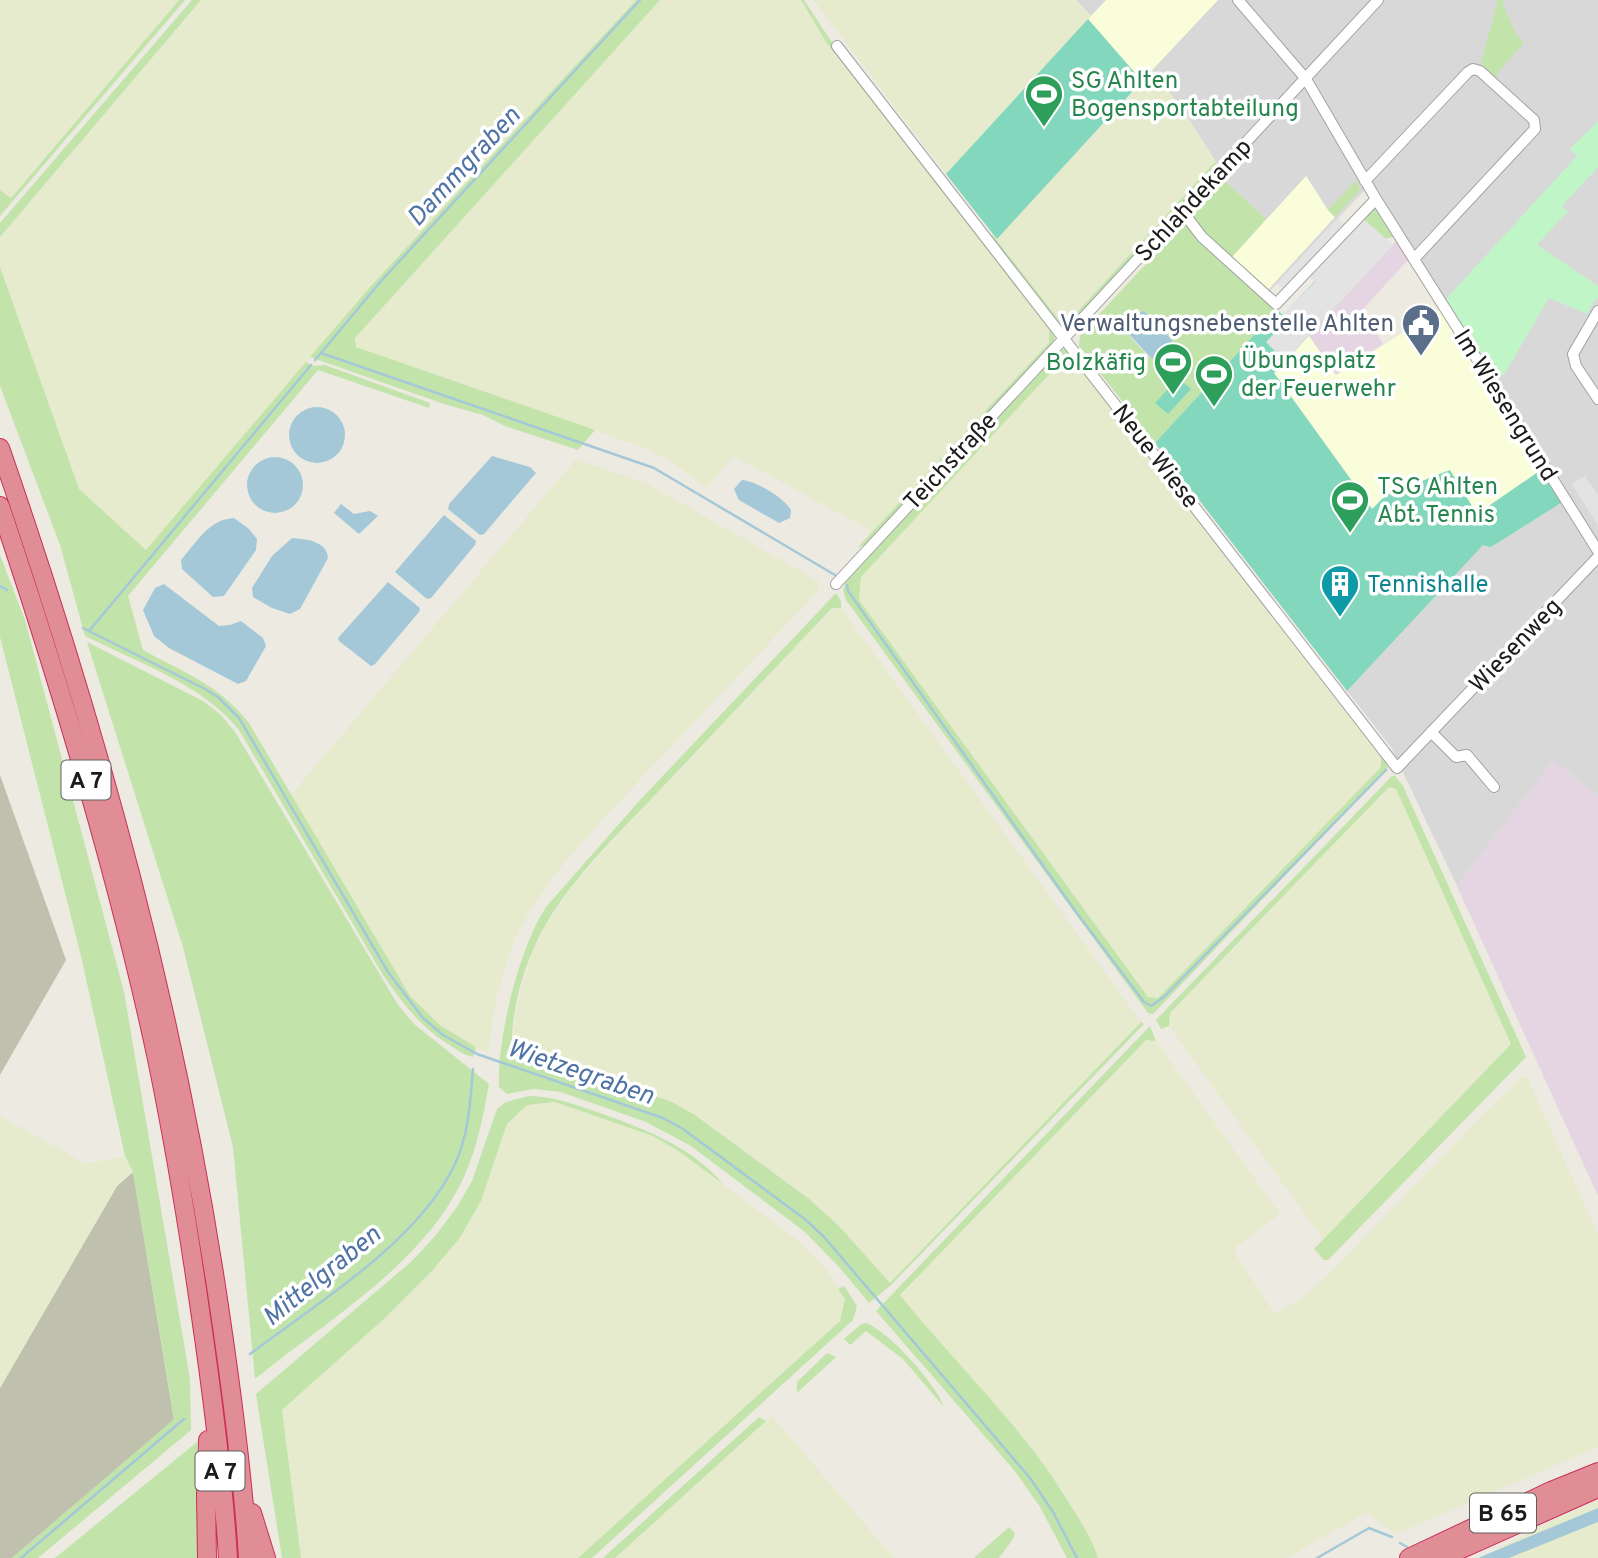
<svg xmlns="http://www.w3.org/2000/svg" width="1598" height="1558" font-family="Overpass,sans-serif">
	<rect width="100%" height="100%" fill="#eceae1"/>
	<path fill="#d9d8d8" d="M 1076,0 L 1598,0 L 1598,796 L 1553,761 L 1457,886 L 1391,747 L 1347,691 L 1483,544 L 1496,544 L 1567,499 L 1372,182 L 1269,292 L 1232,257 L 1266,219 L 1223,179 L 1218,165 L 1187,116 L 1153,70 L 1142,81 L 1088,19 L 1091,16 Z"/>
	<path fill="#e5d4e1" d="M 1397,240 L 1409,259 L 1362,310 L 1383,344 L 1336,376 L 1309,336 Z
		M 1553,761 L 1598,796 L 1598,1196 L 1457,886 Z"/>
	<path fill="#fafdda" d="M 1106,0 L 1218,0 L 1142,81 L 1088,19 Z
		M 1306,176 L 1328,210 L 1335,217 L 1268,290 L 1232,257 Z
		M 1440,309 L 1541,470 L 1477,514 L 1373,509 L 1274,373 L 1309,336 L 1336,375 Z"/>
	<path fill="#bfc0ae" d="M 0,775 L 66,960 L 0,1075 Z
		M 133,1172 L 174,1420 L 12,1558 L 0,1558 L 0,1388 L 117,1186 Z"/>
	<path fill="#e6ebcd" d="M 0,0 L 179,0 L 10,198 L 0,190 Z
		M 201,0 L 636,0 L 371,286 L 146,550 L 79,489 L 0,267 L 0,237 Z
		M 660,0 L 801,0 L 826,42 L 1049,330 L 1049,343 L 873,532 L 734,456 L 706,488 L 669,460 L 645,448 L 356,347 L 355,338 Z
		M 814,0 L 1076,0 L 1091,16 L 946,174 Z
		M 1153,70 L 1187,116 L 1215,162 L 1069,321 L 1059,320 L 997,239 Z
		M 1068,354 L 1381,756 L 1381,767 L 1158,998 L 1148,997 L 859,600 L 861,577 Z
		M 576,459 L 646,483 L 818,581 L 819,590 L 600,822 L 555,874 L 529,912 L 513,942 L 496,998 L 488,1052 L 471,1046 L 441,1026 L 410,996 L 291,795 Z
		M 832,608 L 841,608 L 1141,1022 L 890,1283 L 839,1226 L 808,1198 L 695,1115 L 670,1101 L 512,1052 L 512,1039 L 517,1004 L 533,950 L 547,923 L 571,888 L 616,837 Z
		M 1389,787 L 1396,789 L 1511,1044 L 1323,1239 L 1169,1026 L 1170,1014 Z
		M 1146,1040 L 1156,1041 L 1280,1214 L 1235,1248 L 1237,1257 L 1275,1314 L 1302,1298 L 1331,1272 L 1476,1122 L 1522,1077 L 1527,1077 L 1598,1235 L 1598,1447 L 1396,1534 L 1366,1513 L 1287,1558 L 1098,1558 L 1084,1528 L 1063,1491 L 900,1295 Z
		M 555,1102 L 653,1136 L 680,1152 L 798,1241 L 826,1269 L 845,1299 L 840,1321 L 578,1558 L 301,1558 L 282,1410 L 385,1318 L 430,1273 L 459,1239 L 481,1201 L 507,1124 L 527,1105 Z
		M 0,1116 L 86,1164 L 125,1156 L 133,1172 L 117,1186 L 0,1388 Z
		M 772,1416 L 894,1558 L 615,1558 Z
		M 1598,1500 L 1598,1558 L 1480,1558 L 1553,1520 Z"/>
	<path fill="#c2e4aa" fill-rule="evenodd" d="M 179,0 L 185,0 L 0,216 L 0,190 L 11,198 Z
		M 192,0 L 201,0 L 0,237 L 0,223 Z
		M 636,0 L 660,0 L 355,338 L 356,347 L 595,430 L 578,450 L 505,426 L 483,415 L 444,404 L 310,357 L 371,286 Z
		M 801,0 L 804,0 L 835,47 L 1055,333 L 1054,343 L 865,545 L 858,547 L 1049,343 L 1049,330 L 826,42 Z
		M 1498,0 L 1504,0 L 1503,5 L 1516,34 L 1524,43 L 1499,71 L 1496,78 L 1481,63 Z
		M 1215,162 L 1218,165 L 1083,312 L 1063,327 L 1059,326 L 989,237 L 992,234 L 1059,320 L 1069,321 Z
		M 1223,179 L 1266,219 L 1232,257 L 1205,233 L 1191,215 Z
		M 1356,180 L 1360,190 L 1335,217 L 1328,210 Z
		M 1371,209 L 1379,209 L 1395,236 L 1386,239 L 1362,218 Z
		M 1185,222 L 1198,239 L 1277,310 L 1155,443 L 1079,346 L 1080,335 ZM 1144,311 L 1172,340 L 1163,356 L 1156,359 L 1150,358 L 1131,338 L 1128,325 Z
		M 0,267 L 79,489 L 146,550 L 306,362 L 314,366 L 325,365 L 430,403 L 429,408 L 318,370 L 128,596 L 143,650 C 185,673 218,684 249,723 L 410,996 L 441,1026 L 476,1047 L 473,1057 C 463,1055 456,1049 448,1044 C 419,1026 402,1002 383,975 L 239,730 C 202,684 137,662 85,636 L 60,545 L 0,386 Z
		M 1060,349 L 1067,349 L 1382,755 L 1388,768 L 1153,1014 L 1148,1013 L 846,600 L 843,590 L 846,581 L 874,551 ZM 1068,354 L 1381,756 L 1381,767 L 1158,998 L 1148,997 L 859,600 L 861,577 Z
		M 0,555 L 25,620 L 124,992 L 190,1379 L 191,1430 L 38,1558 L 12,1558 L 174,1419 L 133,1172 L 125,1156 L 81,956 L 0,637 Z
		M 836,593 L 841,601 L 841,608 L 832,608 C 773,670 715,732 656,794 C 618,834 574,876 546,924 C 525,960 510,1010 512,1051 L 670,1101 L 695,1115 L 808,1198 L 839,1226 L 890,1283 L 1141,1022 L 1144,1024 L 891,1285 L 869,1303 L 840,1268 L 805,1232 L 691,1146 L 646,1122 L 561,1092 L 534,1089 L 507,1094 L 499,1087 C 497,1037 519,949 546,907 L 640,800 Z
		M 87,642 L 203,701 L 220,714 L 235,732 L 398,1005 L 414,1024 L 489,1084 C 483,1117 477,1150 462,1181 C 421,1266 326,1321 255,1379 L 233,1147 L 183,947 Z
		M 1392,776 L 1395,776 L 1403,786 L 1526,1057 L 1328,1260 L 1324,1260 L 1314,1249 L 1511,1044 L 1396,789 L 1389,787 L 1170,1013 L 1169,1026 L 1161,1029 L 1156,1020 Z
		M 1150,1026 L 1156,1041 L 1146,1040 L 900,1295 C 956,1365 1025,1428 1071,1506 C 1081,1522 1092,1539 1098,1558 L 1067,1558 L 1040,1507 L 1014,1470 L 876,1311 Z
		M 529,1096 C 555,1096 578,1106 603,1114 C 648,1131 691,1146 723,1184 L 680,1152 L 653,1136 L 555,1102 L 527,1105 L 507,1124 L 481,1201 L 459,1239 L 430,1273 L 385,1318 L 282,1410 L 301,1558 L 282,1558 L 256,1394 L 412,1261 L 436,1235 L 457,1207 L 472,1181 L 497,1109 L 506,1102 Z
		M 844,1286 L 857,1306 L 853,1320 L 592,1558 L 578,1558 L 840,1321 L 845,1299 L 838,1289 Z
		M 865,1323 C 886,1328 938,1386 944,1407 L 903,1359 L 866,1331 L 850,1345 L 844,1339 L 860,1325 Z
		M 827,1353 L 836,1357 L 797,1393 L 797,1382 Z
		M 759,1417 L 766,1421 L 615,1558 L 603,1558 Z
		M 197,1442 L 200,1558 L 55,1558 Z
		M 1009,1527 L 1015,1533 L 1013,1539 L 999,1558 L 974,1558 Z"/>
	<path fill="#c0f5c8" d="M 1598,121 L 1598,167 L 1562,206 L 1568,211 L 1537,245 L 1598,286 L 1598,299 L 1595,299 L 1587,314 L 1549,298 L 1504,375 L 1490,371 L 1445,300 L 1577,156 L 1570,149 Z"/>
	<path fill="#83d7bd" d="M 1088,19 L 1142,81 L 997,239 L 946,174 Z
		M 1315,281 L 1339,303 L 1274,373 L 1372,509 L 1386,495 L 1450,470 L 1477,514 L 1541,470 L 1561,503 L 1496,544 L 1490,547 L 1483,545 L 1347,691 L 1155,443 L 1277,310 L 1283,315 Z
		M 1178,378 L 1191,389 L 1168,414 L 1155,403 Z"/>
	<path fill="#e3e3e3" d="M 1362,218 L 1393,245 L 1285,361 L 1266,342 L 1284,323 L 1282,315 L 1315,282 L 1309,276 Z
		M 1338,219 L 1344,224 L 1284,289 L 1277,284 Z
		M 1585,476 L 1598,495 L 1598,526 L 1572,484 Z"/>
	<path fill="#a4c8d8" d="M 1144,311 L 1172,340 L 1171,347 L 1156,359 L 1151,358 L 1126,331 L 1139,313 Z
		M289 435a28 28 0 1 1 56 0a28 28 0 1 1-56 0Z
		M 492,456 L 530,467 L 536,473 L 484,534 L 480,535 L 448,509 L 449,504 Z
		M247 485a28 28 0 1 1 56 0a28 28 0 1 1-56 0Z
		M 742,480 C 756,481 784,498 791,510 L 790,518 L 779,523 L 739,500 L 734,489 Z
		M 341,504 L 354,514 L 370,511 L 378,516 L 359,534 L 334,513 Z
		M 444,515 L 476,541 L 475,545 L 431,598 L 427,599 L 395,572 Z
		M 234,518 L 249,529 L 257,539 L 256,550 L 224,596 L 213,597 L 182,569 L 181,560 C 196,543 209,519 234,518 Z
		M 292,538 C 306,539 327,541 328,558 L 300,609 L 290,614 L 272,608 L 253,597 L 252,588 L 272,556 Z
		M 388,582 L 420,608 L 419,612 L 375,664 L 371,666 L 339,641 L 338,638 Z
		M 164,584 L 219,626 L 230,625 L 241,621 L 263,638 L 266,646 L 246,681 L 238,684 L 169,648 L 154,636 L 143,610 L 155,588 Z
		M 1598,1508 L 1598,1522 L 1509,1558 L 1478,1558 Z"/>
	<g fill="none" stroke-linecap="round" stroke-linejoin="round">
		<path stroke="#a4c8d8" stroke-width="2.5" d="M 321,353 L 654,468 L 835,575
			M 315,360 L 382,280 L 640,0
			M 847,585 L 848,591 L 1076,912 L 1144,1002 L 1151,1006 L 1165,996 L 1386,770
			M 0,586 L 7,590
			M 83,628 L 205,689 L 218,697 L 239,718 L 388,972 L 423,1018 L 443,1035 L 477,1054 L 663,1118 L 683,1129 L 806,1220 L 824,1237 L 1030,1478 L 1053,1512 L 1077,1558
			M 89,631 L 311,365
			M 250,1354 C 317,1303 415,1244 453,1168 C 469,1137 470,1103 473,1069
			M 1400,1543 L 1407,1547
			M 21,1558 L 184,1419
			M 1317,1558 L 1369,1528 L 1392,1537"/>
		<g stroke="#a2a2a2" stroke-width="12">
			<path id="street" d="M 1238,0 L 1306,79 L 1376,199 L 1598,551
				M 837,46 L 1397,768 L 1598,557
				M 1365,181 L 1468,72 L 1473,69 L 1480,71 L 1534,120 L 1535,129 L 1414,259
				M 1183,212 L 1202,237 L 1276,304 L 1376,199
				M 1598,311 L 1573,354 L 1576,366 L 1598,399
				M 836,584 L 1378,0
				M 1431,732 L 1456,757 L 1467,755 L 1494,787"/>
		</g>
		<g stroke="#cb2e58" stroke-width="20">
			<path id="highway" d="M 0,448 C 98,731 177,1017 220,1313 C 232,1394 243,1476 248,1558
				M 0,506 C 61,687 117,872 157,1059 C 174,1142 188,1226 200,1310 C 212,1392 223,1475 228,1558
				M 252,1513 L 266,1558
				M 207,1558 L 206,1495 L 208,1440
				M 1409,1558 L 1551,1491 L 1598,1472
				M 1441,1558 L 1598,1488"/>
		</g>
		<use href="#street" stroke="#fff" stroke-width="10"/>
		<use href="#highway" stroke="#e08d96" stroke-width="18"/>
	</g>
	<defs>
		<g id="stadium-pin" transform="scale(2.0125)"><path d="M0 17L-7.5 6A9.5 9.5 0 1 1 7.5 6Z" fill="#2e9e5b" stroke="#fff"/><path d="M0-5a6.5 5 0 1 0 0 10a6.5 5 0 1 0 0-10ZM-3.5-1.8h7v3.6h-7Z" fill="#fff"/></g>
		<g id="civic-pin" transform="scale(2.0125)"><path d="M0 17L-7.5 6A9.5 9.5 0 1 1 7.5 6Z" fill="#5c6f8a" stroke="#fff"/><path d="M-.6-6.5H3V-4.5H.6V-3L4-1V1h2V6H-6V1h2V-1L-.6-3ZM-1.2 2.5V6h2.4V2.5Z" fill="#fff"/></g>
		<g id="building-pin" transform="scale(2.0125)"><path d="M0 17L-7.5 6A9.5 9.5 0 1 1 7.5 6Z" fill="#0f9aa8" stroke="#fff"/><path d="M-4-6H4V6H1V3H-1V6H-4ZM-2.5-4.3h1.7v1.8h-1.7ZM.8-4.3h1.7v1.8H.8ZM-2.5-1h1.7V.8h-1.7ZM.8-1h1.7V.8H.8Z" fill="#fff"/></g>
	</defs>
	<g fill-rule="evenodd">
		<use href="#stadium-pin" x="1044" y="94"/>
		<use href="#civic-pin" x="1421" y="323"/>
		<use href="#stadium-pin" x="1173" y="362"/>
		<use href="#stadium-pin" x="1214" y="374"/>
		<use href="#stadium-pin" x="1350" y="500"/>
		<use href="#building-pin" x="1340" y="584"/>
	</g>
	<g text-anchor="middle" stroke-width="7" stroke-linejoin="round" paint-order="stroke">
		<g fill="#fff" stroke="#5f5f5f" stroke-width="2">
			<rect x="61.5" y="760.5" width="49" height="39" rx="5"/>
			<rect x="195.5" y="1451.5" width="49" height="39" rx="5"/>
			<rect x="1470" y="1493.5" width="66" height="39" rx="5"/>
		</g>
		<g font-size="23" font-weight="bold" fill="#1b1b1b">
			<text x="86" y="788">A 7</text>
			<text x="220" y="1479">A 7</text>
			<text x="1503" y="1521">B 65</text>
		</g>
		<g font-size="24" fill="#27864d" stroke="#fff" text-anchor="start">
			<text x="1071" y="88">SG Ahlten<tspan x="1071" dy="28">Bogensportabteilung</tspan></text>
			<text x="1241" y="368">Übungsplatz<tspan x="1241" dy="28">der Feuerwehr</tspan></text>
			<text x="1146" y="370" text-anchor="end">Bolzkäfig</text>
			<text x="1377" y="494">TSG Ahlten<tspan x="1377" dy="28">Abt. Tennis</tspan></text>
		</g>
		<g font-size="24" fill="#1b1b1b" stroke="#fff">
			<text transform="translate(1193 200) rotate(-47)" y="8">Schlahdekamp</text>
			<text transform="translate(1506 405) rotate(58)" y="8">Im Wiesengrund</text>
			<text transform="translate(1156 456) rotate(52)" y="8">Neue Wiese</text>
			<text transform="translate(950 461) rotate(-47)" y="8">Teichstraße</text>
			<text transform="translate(1515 645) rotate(-46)" y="8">Wiesenweg</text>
		</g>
		<g font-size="24" fill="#4e5e75" stroke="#fff" text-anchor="end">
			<text x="1394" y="331">Verwaltungsnebenstelle Ahlten</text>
		</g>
		<g font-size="24" fill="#0d838f" stroke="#fff" text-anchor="start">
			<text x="1367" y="592">Tennishalle</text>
		</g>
		<g font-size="26" font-style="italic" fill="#4f73a4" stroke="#fff">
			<text transform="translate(463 166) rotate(-47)" y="9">Dammgraben</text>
			<text transform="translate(581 1071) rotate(19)" y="9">Wietzegraben</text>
			<text transform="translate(321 1275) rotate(-39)" y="9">Mittelgraben</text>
		</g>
	</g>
</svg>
